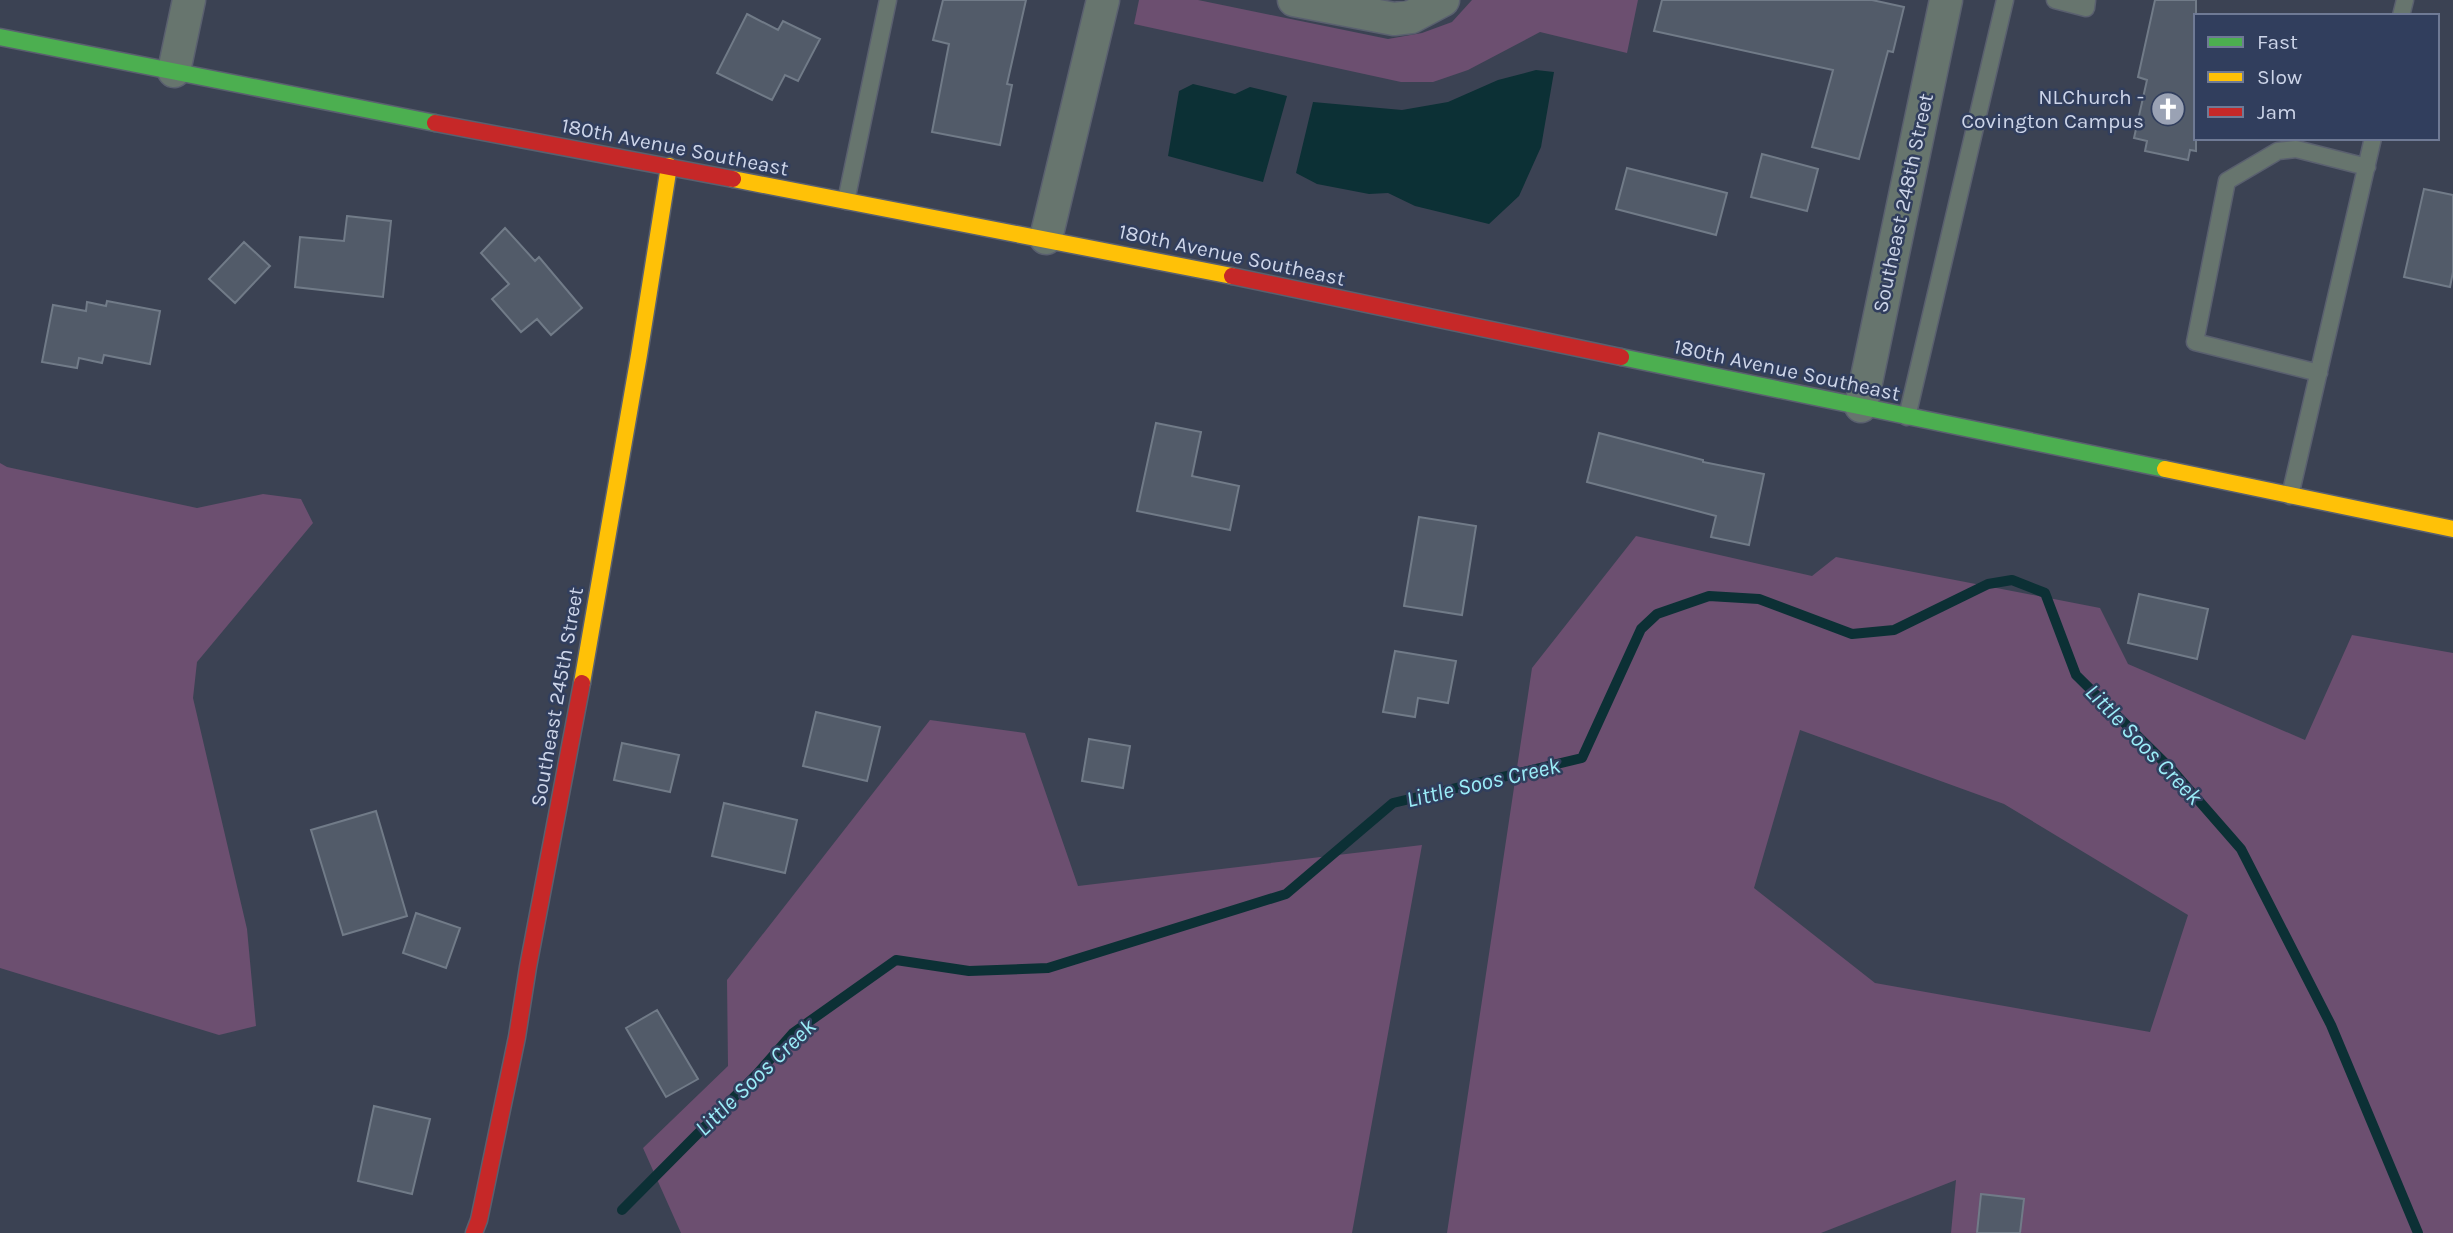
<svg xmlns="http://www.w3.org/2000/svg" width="2453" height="1233" font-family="Karla,sans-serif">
	<rect width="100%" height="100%" fill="#3b4253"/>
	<path fill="#6c4f70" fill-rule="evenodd" d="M 1139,0 L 1198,0 L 1388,39 L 1422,33 L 1452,22 L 1472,0 L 1638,0 L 1627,53 L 1540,32 L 1468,70 L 1433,82 L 1401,82 L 1134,24 Z
		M 0,463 L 7,467 L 197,508 L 263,494 L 301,499 L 313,523 L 197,662 L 193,698 L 247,929 L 256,1026 L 219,1035 L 0,968 Z
		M 1636,536 L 1812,576 L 1836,557 L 2100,608 L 2128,664 L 2305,740 L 2352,635 L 2453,653 L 2453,1233 L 1951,1233 L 1956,1180 L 1821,1233 L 1447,1233 L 1532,668 ZM 1800,730 L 2004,804 L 2188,915 L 2150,1032 L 1875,983 L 1754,888 Z
		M 930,720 L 1025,733 L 1078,886 L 1422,845 L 1352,1233 L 681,1233 L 643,1148 L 728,1066 L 727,980 Z"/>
	<path fill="#0c3035" d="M 1536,70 L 1554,72 L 1541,147 L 1519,196 L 1489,224 L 1415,206 L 1388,193 L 1369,194 L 1317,184 L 1296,173 L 1313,102 L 1402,110 L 1448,102 L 1498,80 Z
		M 1193,84 L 1235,94 L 1250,87 L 1287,96 L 1263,182 L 1168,156 L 1179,91 Z"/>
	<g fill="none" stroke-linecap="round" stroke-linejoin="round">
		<path stroke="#0c3035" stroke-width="10" d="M 622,1210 L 757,1074 L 793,1033 L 896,960 L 969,971 L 1048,968 L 1286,894 L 1393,803 L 1582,758 L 1641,629 L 1657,614 L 1709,596 L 1759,599 L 1852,634 L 1894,630 L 1988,584 L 2012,580 L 2045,593 L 2076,675 L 2172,770 L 2241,849 L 2331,1025 L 2418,1233"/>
	</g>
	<path fill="#525b69" stroke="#717b88" stroke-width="2" d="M 943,0 L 1026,0 L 1007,84 L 1012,85 L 1000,145 L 932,132 L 949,44 L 933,40 Z
		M 1662,0 L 1872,0 L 1904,7 L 1893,52 L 1888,51 L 1859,159 L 1812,147 L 1833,70 L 1654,31 Z
		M 2155,0 L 2196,0 L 2196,151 L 2190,150 L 2188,160 L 2145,151 L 2147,141 L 2134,138 L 2147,80 L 2138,77 Z
		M 747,14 L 778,30 L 783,21 L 820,39 L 798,81 L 785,75 L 772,100 L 717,73 Z
		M 1762,154 L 1818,169 L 1807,211 L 1751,197 Z
		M 1627,168 L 1727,193 L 1716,235 L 1616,209 Z
		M 2424,189 L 2453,195 L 2453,272 L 2450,287 L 2404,277 Z
		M 347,216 L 391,221 L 383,297 L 295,287 L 300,237 L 344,241 Z
		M 505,228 L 535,261 L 539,257 L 582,308 L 551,335 L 537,319 L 521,332 L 492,299 L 509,284 L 481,253 Z
		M 244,242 L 270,266 L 235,303 L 209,279 Z
		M 107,301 L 160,311 L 150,364 L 104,355 L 102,363 L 79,358 L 77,368 L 42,362 L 53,305 L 86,311 L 87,302 L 106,306 Z
		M 1156,423 L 1201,432 L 1192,476 L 1239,486 L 1230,530 L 1137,511 Z
		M 1599,433 L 1703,460 L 1703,462 L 1764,474 L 1749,545 L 1711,537 L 1716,516 L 1587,482 Z
		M 1419,517 L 1476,526 L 1462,615 L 1404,606 Z
		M 2139,594 L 2208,609 L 2197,659 L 2128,643 Z
		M 1395,651 L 1456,661 L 1448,703 L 1418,698 L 1415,717 L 1383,712 Z
		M 816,712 L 880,727 L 867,781 L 803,766 Z
		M 1089,739 L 1130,746 L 1123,788 L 1082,781 Z
		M 622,743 L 679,755 L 670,792 L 614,780 Z
		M 724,803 L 797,820 L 785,873 L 712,856 Z
		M 376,811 L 407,916 L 343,935 L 311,830 Z
		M 416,913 L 460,928 L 446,968 L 403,953 Z
		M 657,1010 L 698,1079 L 666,1097 L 626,1028 Z
		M 374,1106 L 430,1119 L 412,1194 L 358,1181 Z
		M 1981,1194 L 2024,1199 L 2020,1233 L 1977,1233 Z"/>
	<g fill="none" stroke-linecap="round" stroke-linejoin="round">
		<g stroke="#5a606f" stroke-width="19">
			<path id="lane" d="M 2055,0 L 2086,8 L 2087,0
				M 2401,16 L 2405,0
				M 846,201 L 888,0
				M 2319,373 L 2195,342 L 2227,181 L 2278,151 L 2296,149 L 2367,167
				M 1907,417 L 2005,0
				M 2290,496 L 2373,138"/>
		</g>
		<g stroke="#5a606f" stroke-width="35">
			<path id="street" d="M 1294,0 L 1394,19 L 1411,17 L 1443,0
				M 174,71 L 189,0
				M 1046,238 L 1103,0
				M 1861,406 L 1946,0"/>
		</g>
		<g stroke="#5a606f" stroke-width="19">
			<path id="fast" d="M 0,37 L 435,123
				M 1621,357 L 2165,469"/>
		</g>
		<g stroke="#5a606f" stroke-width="19">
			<path id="slow" d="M 733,179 L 1232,276
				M 2165,469 L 2453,529
				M 582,683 L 639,355 L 669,166"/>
		</g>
		<g stroke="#5a606f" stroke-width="19">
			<path id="jam" d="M 435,123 L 733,179
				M 1232,276 L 1621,357
				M 474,1233 L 479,1220 L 517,1037 L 528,967 L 582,683"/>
		</g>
		<use href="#lane" stroke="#67756e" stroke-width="16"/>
		<use href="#street" stroke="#67756e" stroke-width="32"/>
		<use href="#fast" stroke="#4caf50" stroke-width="16"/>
		<use href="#slow" stroke="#ffc107" stroke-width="16"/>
		<use href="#jam" stroke="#c62828" stroke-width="16"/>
	</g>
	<defs>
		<g id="church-disc" transform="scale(1.75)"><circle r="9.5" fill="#9aa2b4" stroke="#313e5d"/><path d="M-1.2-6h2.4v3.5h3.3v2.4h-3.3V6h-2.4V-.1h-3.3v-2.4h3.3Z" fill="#fff"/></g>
	</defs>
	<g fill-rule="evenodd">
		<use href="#church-disc" x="2168" y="109"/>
	</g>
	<g text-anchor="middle" stroke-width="5" stroke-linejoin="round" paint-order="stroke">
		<g font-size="21" fill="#cdd5e9" stroke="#313e5d" text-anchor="end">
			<text x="2144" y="104">NLChurch -<tspan x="2144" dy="24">Covington Campus</tspan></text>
		</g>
		<g font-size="21" fill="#cdd5e9" stroke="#313e5d">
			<text transform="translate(675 147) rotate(11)" y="7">180th Avenue Southeast</text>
			<text transform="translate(1903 203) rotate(-78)" y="7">Southeast 248th Street</text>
			<text transform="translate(1232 255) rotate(12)" y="7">180th Avenue Southeast</text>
			<text transform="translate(1787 370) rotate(12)" y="7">180th Avenue Southeast</text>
			<text transform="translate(557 697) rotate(-80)" y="7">Southeast 245th Street</text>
		</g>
		<g font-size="23" font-style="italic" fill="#9bedf8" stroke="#313e5d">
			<text transform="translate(2144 744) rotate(46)" y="8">Little Soos Creek</text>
			<text transform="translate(1483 782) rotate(-13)" y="8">Little Soos Creek</text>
			<text transform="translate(755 1077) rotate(-44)" y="8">Little Soos Creek</text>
		</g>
	</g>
	<rect x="2194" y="14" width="245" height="126" fill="#313e5d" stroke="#6f7a95" stroke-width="2"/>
	<rect x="2208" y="37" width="35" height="10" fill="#4caf50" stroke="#6f7a95" stroke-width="2"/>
	<text x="2257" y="49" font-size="21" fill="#cdd5e9">Fast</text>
	<rect x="2208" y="72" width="35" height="10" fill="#ffc107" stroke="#6f7a95" stroke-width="2"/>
	<text x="2257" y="84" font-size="21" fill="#cdd5e9">Slow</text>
	<rect x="2208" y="107" width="35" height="10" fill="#c62828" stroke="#6f7a95" stroke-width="2"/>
	<text x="2257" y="119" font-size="21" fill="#cdd5e9">Jam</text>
</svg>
